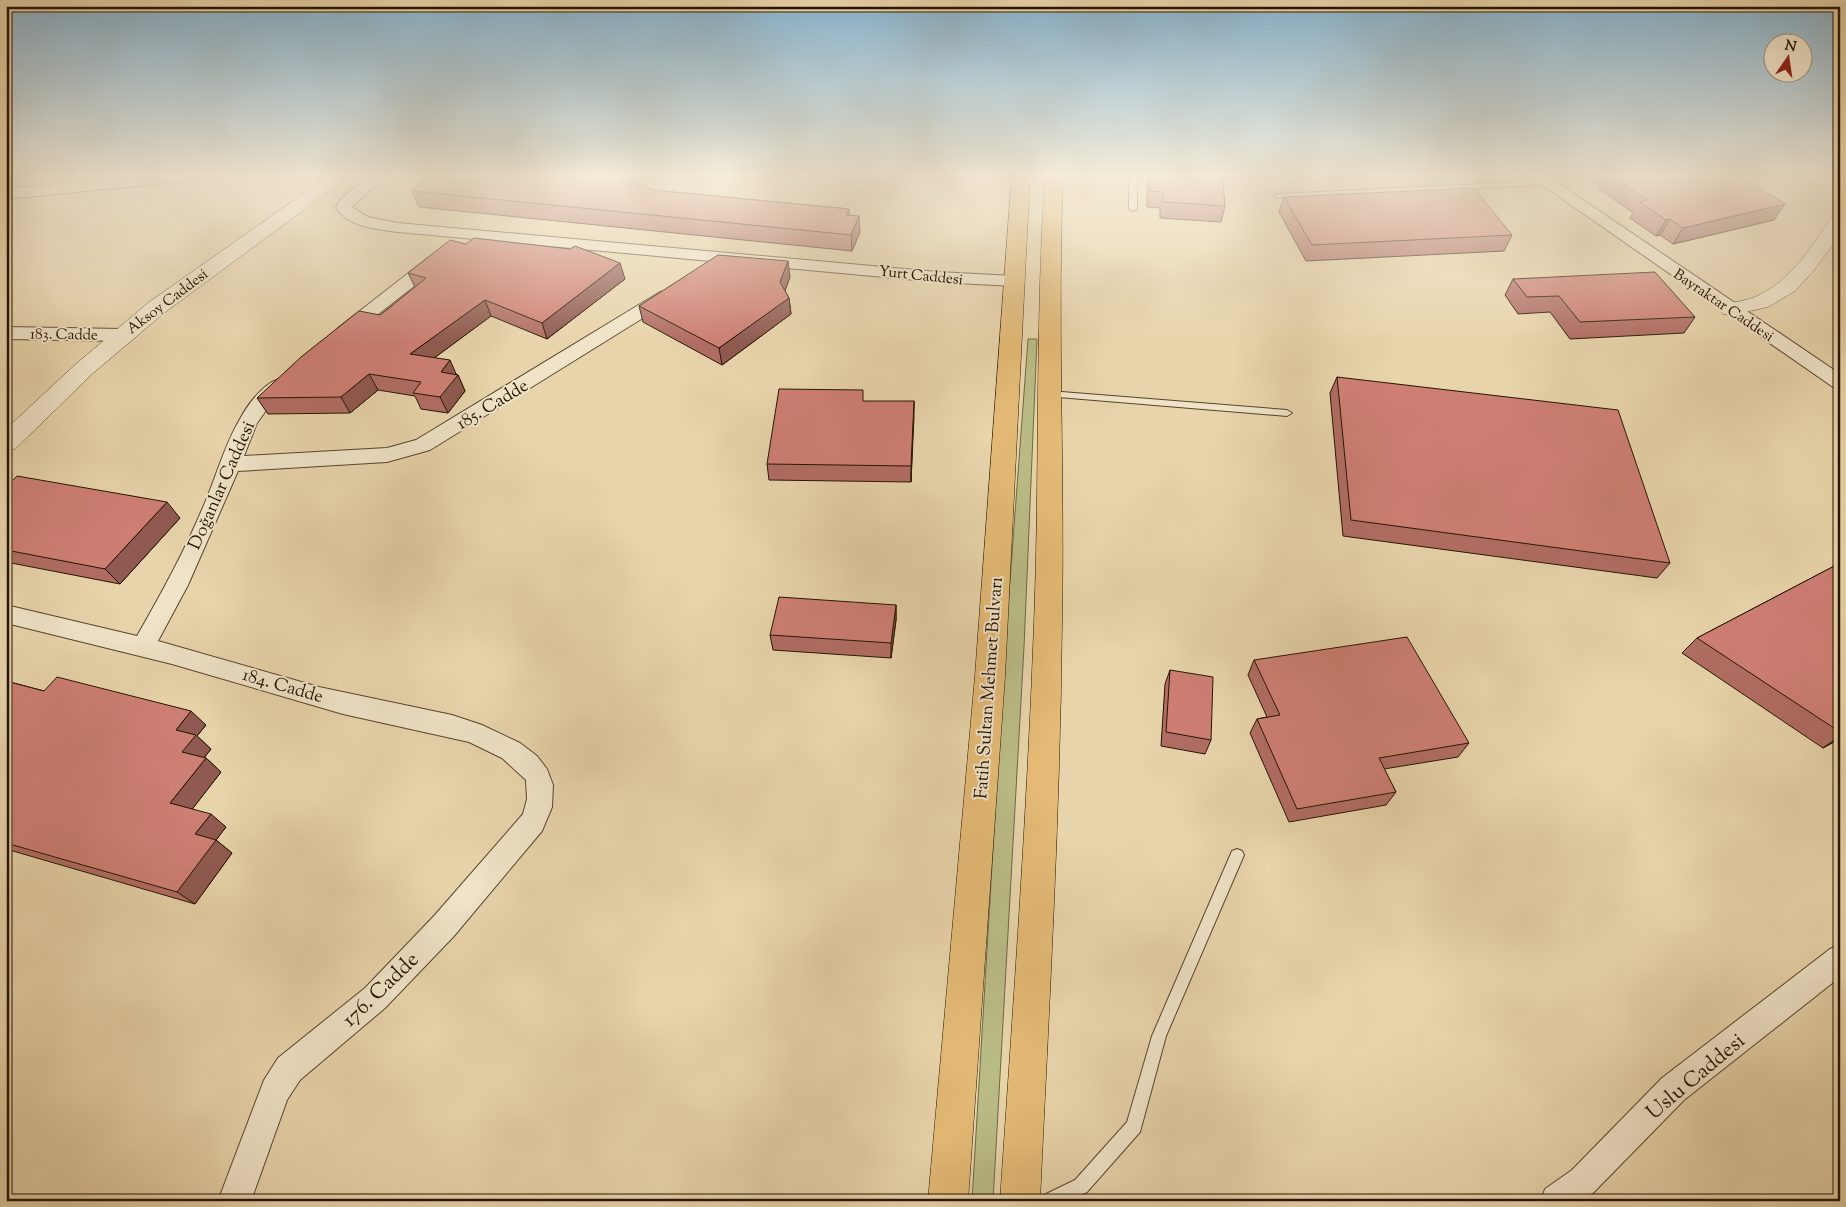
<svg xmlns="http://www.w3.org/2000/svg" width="1846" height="1207" font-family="'Sorts Mill Goudy',serif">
	<rect width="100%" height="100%" fill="#e8d4ab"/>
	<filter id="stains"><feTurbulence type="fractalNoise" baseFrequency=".004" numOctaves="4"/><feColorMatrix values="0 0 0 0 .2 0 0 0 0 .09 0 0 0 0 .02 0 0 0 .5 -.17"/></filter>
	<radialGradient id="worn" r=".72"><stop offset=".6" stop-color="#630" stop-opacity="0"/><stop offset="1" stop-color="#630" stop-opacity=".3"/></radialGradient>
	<path fill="#babc86" stroke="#706843" d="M 1028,339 L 1037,339 L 1024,647 L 993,1201 L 972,1201 L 1005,648 Z"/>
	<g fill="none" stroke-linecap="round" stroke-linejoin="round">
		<g stroke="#56442b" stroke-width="2">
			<path id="service" d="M 1129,175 L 1137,175 L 1137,209 L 1133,211 L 1129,209 Z
				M 1544,179 L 1547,179 L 1547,183 L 1521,186 L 1278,198 L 1274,196 L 1278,194 L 1521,182 Z
				M 1049,391 L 1287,410 L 1292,413 L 1287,416 L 1046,396 L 1044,394 Z
				M 1237,849 L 1242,851 L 1244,855 L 1166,1036 L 1140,1132 L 1087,1192 L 1068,1201 L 1042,1201 L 1044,1195 L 1075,1180 L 1127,1122 L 1152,1036 L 1232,851 Z"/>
		</g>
		<g stroke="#56442b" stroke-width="2">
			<path id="minor" d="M 151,175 L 205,175 L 197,180 L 6,199 L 6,189 Z
				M 370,175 L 387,175 L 352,207 L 368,217 L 398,223 L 938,272 L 1014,276 L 1020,277 L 1022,281 L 1020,285 L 1014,286 L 938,282 L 398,232 C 377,229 349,227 336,208 L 340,200 Z
				M 1528,175 L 1546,175 L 1840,374 L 1840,389 L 1833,387 Z
				M 435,256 L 441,257 L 443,261 L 441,265 L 350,336 L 338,336 L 335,332 L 338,328 L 429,257 Z
				M 666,291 L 672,292 L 675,296 L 672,300 L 430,450 L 387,462 L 238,471 L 188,585 L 158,641 L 319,687 L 452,715 L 482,725 L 520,743 L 537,756 L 547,769 L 553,785 L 552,807 L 542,831 L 454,936 L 385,1008 L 300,1080 L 287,1100 L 251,1201 L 218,1201 L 264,1080 L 278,1058 L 365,988 L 434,916 L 523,814 L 527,799 L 526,780 L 502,758 L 469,742 L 343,714 L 172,664 L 6,623 L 6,605 L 137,636 C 162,592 187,547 206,500 C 217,474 225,444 240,419 C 248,404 270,373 290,379 L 292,383 L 270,405 L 257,423 L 244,456 L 387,448 L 416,440 L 660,292 Z
				M 6,327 L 122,329 L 128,331 L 131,335 L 128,339 L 122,341 L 6,339 Z
				M 1840,945 L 1840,977 L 1684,1100 L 1594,1192 L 1584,1201 L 1541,1201 L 1545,1189 L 1572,1170 L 1662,1078 L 1830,949 Z"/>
		</g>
		<g stroke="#56442b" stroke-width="1">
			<path id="tertiary" d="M 330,175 L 351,175 L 164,313 L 92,374 L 15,449 L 6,451 L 6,429 L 76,364 L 148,303 Z
				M 1840,214 L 1840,235 L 1814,270 L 1795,291 L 1768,307 L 1731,315 L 1723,314 L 1720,309 L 1723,304 C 1734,302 1747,301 1757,296 C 1792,280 1812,246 1833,216 Z"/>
		</g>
		<g stroke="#251400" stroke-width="1">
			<path id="trunk" d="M 1012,175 L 1030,175 L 1005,676 L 968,1201 L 928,1201 L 975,676 Z
				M 1045,175 L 1063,175 C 1057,325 1065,474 1062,624 C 1060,816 1049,1008 1040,1201 L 1000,1201 C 1013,1009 1027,816 1034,624 C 1040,474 1035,324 1045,175 Z"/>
		</g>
		<use href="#service" fill="#f0e3c8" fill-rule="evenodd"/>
		<use href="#minor" fill="#f0e3c8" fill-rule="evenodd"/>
		<use href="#tertiary" fill="#f0e3c8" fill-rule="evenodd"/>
		<use href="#trunk" fill="#e4ba76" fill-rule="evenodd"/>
	</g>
	<path fill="#b16d64" stroke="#251400" d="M 1147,175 L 1222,175 L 1225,206 L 1221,222 L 1160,218 L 1160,208 L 1147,207 Z
		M 1260,175 L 1297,175 L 1263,178 Z
		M 1585,175 L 1739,175 L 1774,220 L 1673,244 L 1660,235 L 1656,236 L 1630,218 L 1633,213 L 1598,188 L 1600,185 Z
		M 652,190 L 849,209 L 849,215 L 860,232 L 852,251 L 419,207 L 412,191 Z
		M 1284,197 L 1512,235 L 1504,251 L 1306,261 L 1279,212 Z
		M 466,244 L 625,279 L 547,339 L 491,316 L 434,358 L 456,374 L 458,375 L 465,391 L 448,413 L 421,409 L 415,396 L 378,390 L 350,413 L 268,414 L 257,398 L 380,315 L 415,287 L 408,273 Z
		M 790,277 L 785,291 L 789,298 L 791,314 L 722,365 L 643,322 L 639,306 Z
		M 1513,279 L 1695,317 L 1684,333 L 1570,339 L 1550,312 L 1518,314 L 1505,295 Z
		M 1337,377 L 1670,563 L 1657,578 L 1343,536 L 1330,393 Z
		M 914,401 L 911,482 L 769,480 L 767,464 Z
		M 6,487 L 180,518 L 120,584 L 6,562 Z
		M 1840,563 L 1840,744 L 1836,741 L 1823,748 L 1682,653 L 1697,638 Z
		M 896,605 L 896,620 L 891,658 L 773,650 L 770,635 Z
		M 1254,660 L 1469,743 L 1458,757 L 1384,769 L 1396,792 L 1386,805 L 1289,822 L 1250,733 L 1257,719 L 1267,717 L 1248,675 Z
		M 1170,670 L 1211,740 L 1205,754 L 1161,746 L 1165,684 Z
		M 6,681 L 44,691 L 206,725 L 197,736 L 211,749 L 204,758 L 206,758 L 221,772 L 192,809 L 226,827 L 216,840 L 232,853 L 195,904 L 6,849 Z"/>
	<path fill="#905951" stroke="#251400" d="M 1785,204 L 1774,220 L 1673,244 L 1683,228 Z
		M 859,216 L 860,232 L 852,251 L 851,235 Z
		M 1670,219 L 1660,235 L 1656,236 L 1666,220 Z
		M 788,261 L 790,277 L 782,298 L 780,282 Z
		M 620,263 L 625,279 L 547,339 L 542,323 Z
		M 789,298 L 791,314 L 722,365 L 719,348 Z
		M 485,300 L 491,316 L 418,370 L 410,354 Z
		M 450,360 L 457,376 L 458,375 L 465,391 L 448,413 L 440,397 L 441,372 Z
		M 369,374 L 378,390 L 350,413 L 341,397 Z
		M 914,401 L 914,417 L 911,482 L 911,466 Z
		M 167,502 L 180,518 L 120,584 L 105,569 Z
		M 896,605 L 896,620 L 891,658 L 891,643 Z
		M 191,711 L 206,725 L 197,736 L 211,749 L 198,765 L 182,752 L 176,730 Z
		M 1840,736 L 1840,738 L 1823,748 Z
		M 206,758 L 221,772 L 187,816 L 170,803 Z
		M 211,814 L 226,827 L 216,840 L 232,853 L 195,904 L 177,892 L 195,834 Z"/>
	<path fill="#ce7f74" stroke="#251400" d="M 427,175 L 628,175 L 652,190 L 849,209 L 846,215 L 859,216 L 851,235 L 412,191 Z
		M 1150,175 L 1222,175 L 1225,206 L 1163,202 L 1163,192 L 1150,191 Z
		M 1610,175 L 1739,175 L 1785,204 L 1683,228 L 1670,219 L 1666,220 L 1640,202 L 1647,200 Z
		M 1474,188 L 1512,235 L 1312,245 L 1284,197 Z
		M 474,238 L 570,249 L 575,246 L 620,263 L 542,323 L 485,300 L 410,354 L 450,360 L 441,372 L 458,375 L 440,397 L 413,393 L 421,382 L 369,374 L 341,397 L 257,398 L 301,357 L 359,311 L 380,315 L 389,308 L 426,278 L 408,273 L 450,240 L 466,244 Z
		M 718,255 L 788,261 L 780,282 L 789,298 L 719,348 L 639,306 Z
		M 1655,272 L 1695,317 L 1580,322 L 1559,296 L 1527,297 L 1513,279 Z
		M 1337,377 L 1618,410 L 1670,563 L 1351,520 Z
		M 779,389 L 863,390 L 863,401 L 914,401 L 911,466 L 767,464 Z
		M 17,476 L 167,502 L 105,569 L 6,550 L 6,487 Z
		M 1840,563 L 1840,732 L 1697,638 Z
		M 779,597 L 896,605 L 891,643 L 770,635 Z
		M 1407,637 L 1469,743 L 1379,758 L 1396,792 L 1297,809 L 1257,719 L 1280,715 L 1254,660 Z
		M 1170,670 L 1213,677 L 1211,740 L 1166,732 Z
		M 57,677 L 191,711 L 176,730 L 196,735 L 182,752 L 206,758 L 170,803 L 211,814 L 195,834 L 216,840 L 177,892 L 6,843 L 6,681 L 44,691 Z"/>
	<linearGradient id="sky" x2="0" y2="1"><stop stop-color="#88b5d1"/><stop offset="0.51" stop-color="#f5ecd9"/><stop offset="1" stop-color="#f5ecd9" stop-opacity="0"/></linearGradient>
	<rect width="1846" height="344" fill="url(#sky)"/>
	<g text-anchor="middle" stroke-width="4" stroke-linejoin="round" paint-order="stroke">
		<g font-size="15" fill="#251400" stroke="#f0e3c8">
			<text transform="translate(921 275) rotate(6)" y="5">Yurt Caddesi</text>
			<text transform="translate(167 301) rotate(-37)" y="5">Aksoy Caddesi</text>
			<text transform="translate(1724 305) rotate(34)" y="5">Bayraktar Caddesi</text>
			<text transform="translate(64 334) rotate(1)" y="5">183. Cadde</text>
		</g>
		<g font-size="18" fill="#251400" stroke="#f0e3c8">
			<text transform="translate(492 404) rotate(-31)" y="6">185. Cadde</text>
			<text transform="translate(221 485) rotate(-66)" y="6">Doğanlar Caddesi</text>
			<text transform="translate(283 685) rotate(16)" y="6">184. Cadde</text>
			<text transform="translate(988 688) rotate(-86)" y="6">Fatih Sultan Mehmet Bulvarı</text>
		</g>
		<g font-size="21" fill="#251400" stroke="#f0e3c8">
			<text transform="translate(380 989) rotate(-44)" y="7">176. Cadde</text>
			<text transform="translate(1695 1076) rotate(-40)" y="7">Uslu Caddesi</text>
		</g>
	</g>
	<rect width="1846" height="1207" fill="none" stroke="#e8d4ab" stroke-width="25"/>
	<rect x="8" y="8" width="1831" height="1192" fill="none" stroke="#251400" stroke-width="2.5"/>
	<rect x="12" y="12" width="1821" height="1182" fill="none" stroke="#251400"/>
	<g transform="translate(1788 58) rotate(13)"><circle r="24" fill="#f0e3c8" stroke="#9f9078"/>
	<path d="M0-4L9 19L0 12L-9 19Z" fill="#8f2418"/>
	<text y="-8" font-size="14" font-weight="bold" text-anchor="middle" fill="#251400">N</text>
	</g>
	<rect width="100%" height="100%" filter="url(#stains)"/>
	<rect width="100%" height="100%" fill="url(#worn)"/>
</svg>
